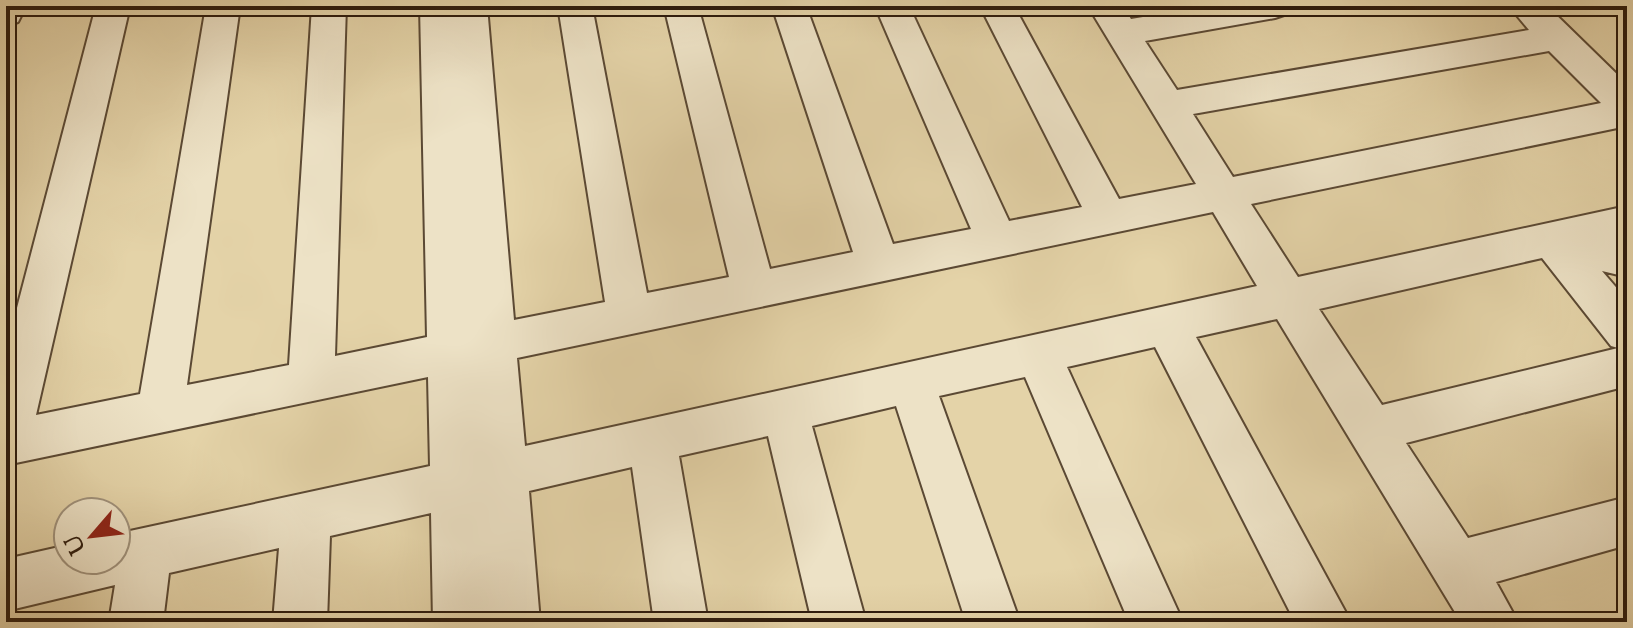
<svg xmlns="http://www.w3.org/2000/svg" width="1633" height="628" font-family="'Sorts Mill Goudy',serif">
	<rect width="100%" height="100%" fill="#e4d3a8"/>
	<filter id="stains"><feTurbulence type="fractalNoise" baseFrequency=".0025" numOctaves="4"/><feColorMatrix values="0 0 0 0 .2 0 0 0 0 .09 0 0 0 0 .02 0 0 0 .5 -.17"/></filter>
	<radialGradient id="worn" r=".72"><stop offset=".6" stop-color="#630" stop-opacity="0"/><stop offset="1" stop-color="#630" stop-opacity=".3"/></radialGradient>
	<g fill="none" stroke-linecap="round" stroke-linejoin="round">
		<g stroke="#5b4934" stroke-width="4">
			<path id="minor" d="M 6,6 L 26,6 L 18,22 L 6,26 Z
				M 96,6 L 130,6 L 36,415 L 140,394 L 206,6 L 240,6 L 187,385 L 289,365 L 312,6 L 346,6 L 335,356 L 427,337 L 420,6 L 487,6 L 514,320 L 605,302 L 558,6 L 592,6 L 647,293 L 729,277 L 664,6 L 698,6 L 770,269 L 853,252 L 772,6 L 806,6 L 893,244 L 971,229 L 875,6 L 909,6 L 1009,221 L 1082,207 L 980,6 L 1014,6 L 1119,199 L 1196,184 L 1088,6 L 1123,6 L 1131,19 L 1208,6 L 1292,6 L 1287,14 L 1275,18 L 1145,41 L 1177,90 L 1529,30 L 1509,6 L 1547,6 L 1627,84 L 1627,126 L 1251,204 L 1298,277 L 1627,206 L 1627,238 L 1618,240 L 1627,243 L 1627,277 L 1602,271 L 1627,300 L 1627,386 L 1406,443 L 1468,538 L 1627,497 L 1627,545 L 1496,582 L 1518,622 L 1461,622 L 1277,319 L 1196,337 L 1351,622 L 1295,622 L 1155,347 L 1067,367 L 1183,622 L 1129,622 L 1025,377 L 939,396 L 1020,622 L 966,622 L 896,406 L 812,426 L 866,622 L 812,622 L 768,436 L 679,456 L 708,622 L 654,622 L 632,467 L 529,491 L 540,622 L 433,622 L 431,513 L 330,536 L 327,622 L 273,622 L 279,548 L 169,573 L 163,622 L 109,622 L 115,585 L 6,611 L 6,559 L 68,545 L 68,560 L 116,560 L 116,534 L 430,466 L 428,377 L 6,465 L 6,350 ZM 1549,51 L 1601,103 L 1233,177 L 1193,114 ZM 1213,212 L 1257,286 L 525,446 L 517,358 ZM 1542,258 L 1611,346 L 1618,348 L 1382,405 L 1319,309 Z"/>
		</g>
		<use href="#minor" fill="#ede2c6" fill-rule="evenodd"/>
	</g>
	<rect width="1633" height="628" fill="none" stroke="#e4d3a8" stroke-width="32"/>
	<rect x="8" y="8" width="1617" height="612" fill="none" stroke="#2d1b0d" stroke-width="4"/>
	<rect x="16" y="16" width="1601" height="596" fill="none" stroke="#2d1b0d" stroke-width="2"/>
	<g transform="translate(92 536) rotate(242)"><circle r="38" fill="#ede2c6" stroke="#a0927c" stroke-width="2"/>
	<path d="M0-6L14 30L0 20L-14 30Z" fill="#8f2418"/>
	<text y="-12" font-size="22" font-weight="bold" text-anchor="middle" fill="#2d1b0d">U</text>
	</g>
	<rect width="100%" height="100%" filter="url(#stains)"/>
	<rect width="100%" height="100%" fill="url(#worn)"/>
</svg>
